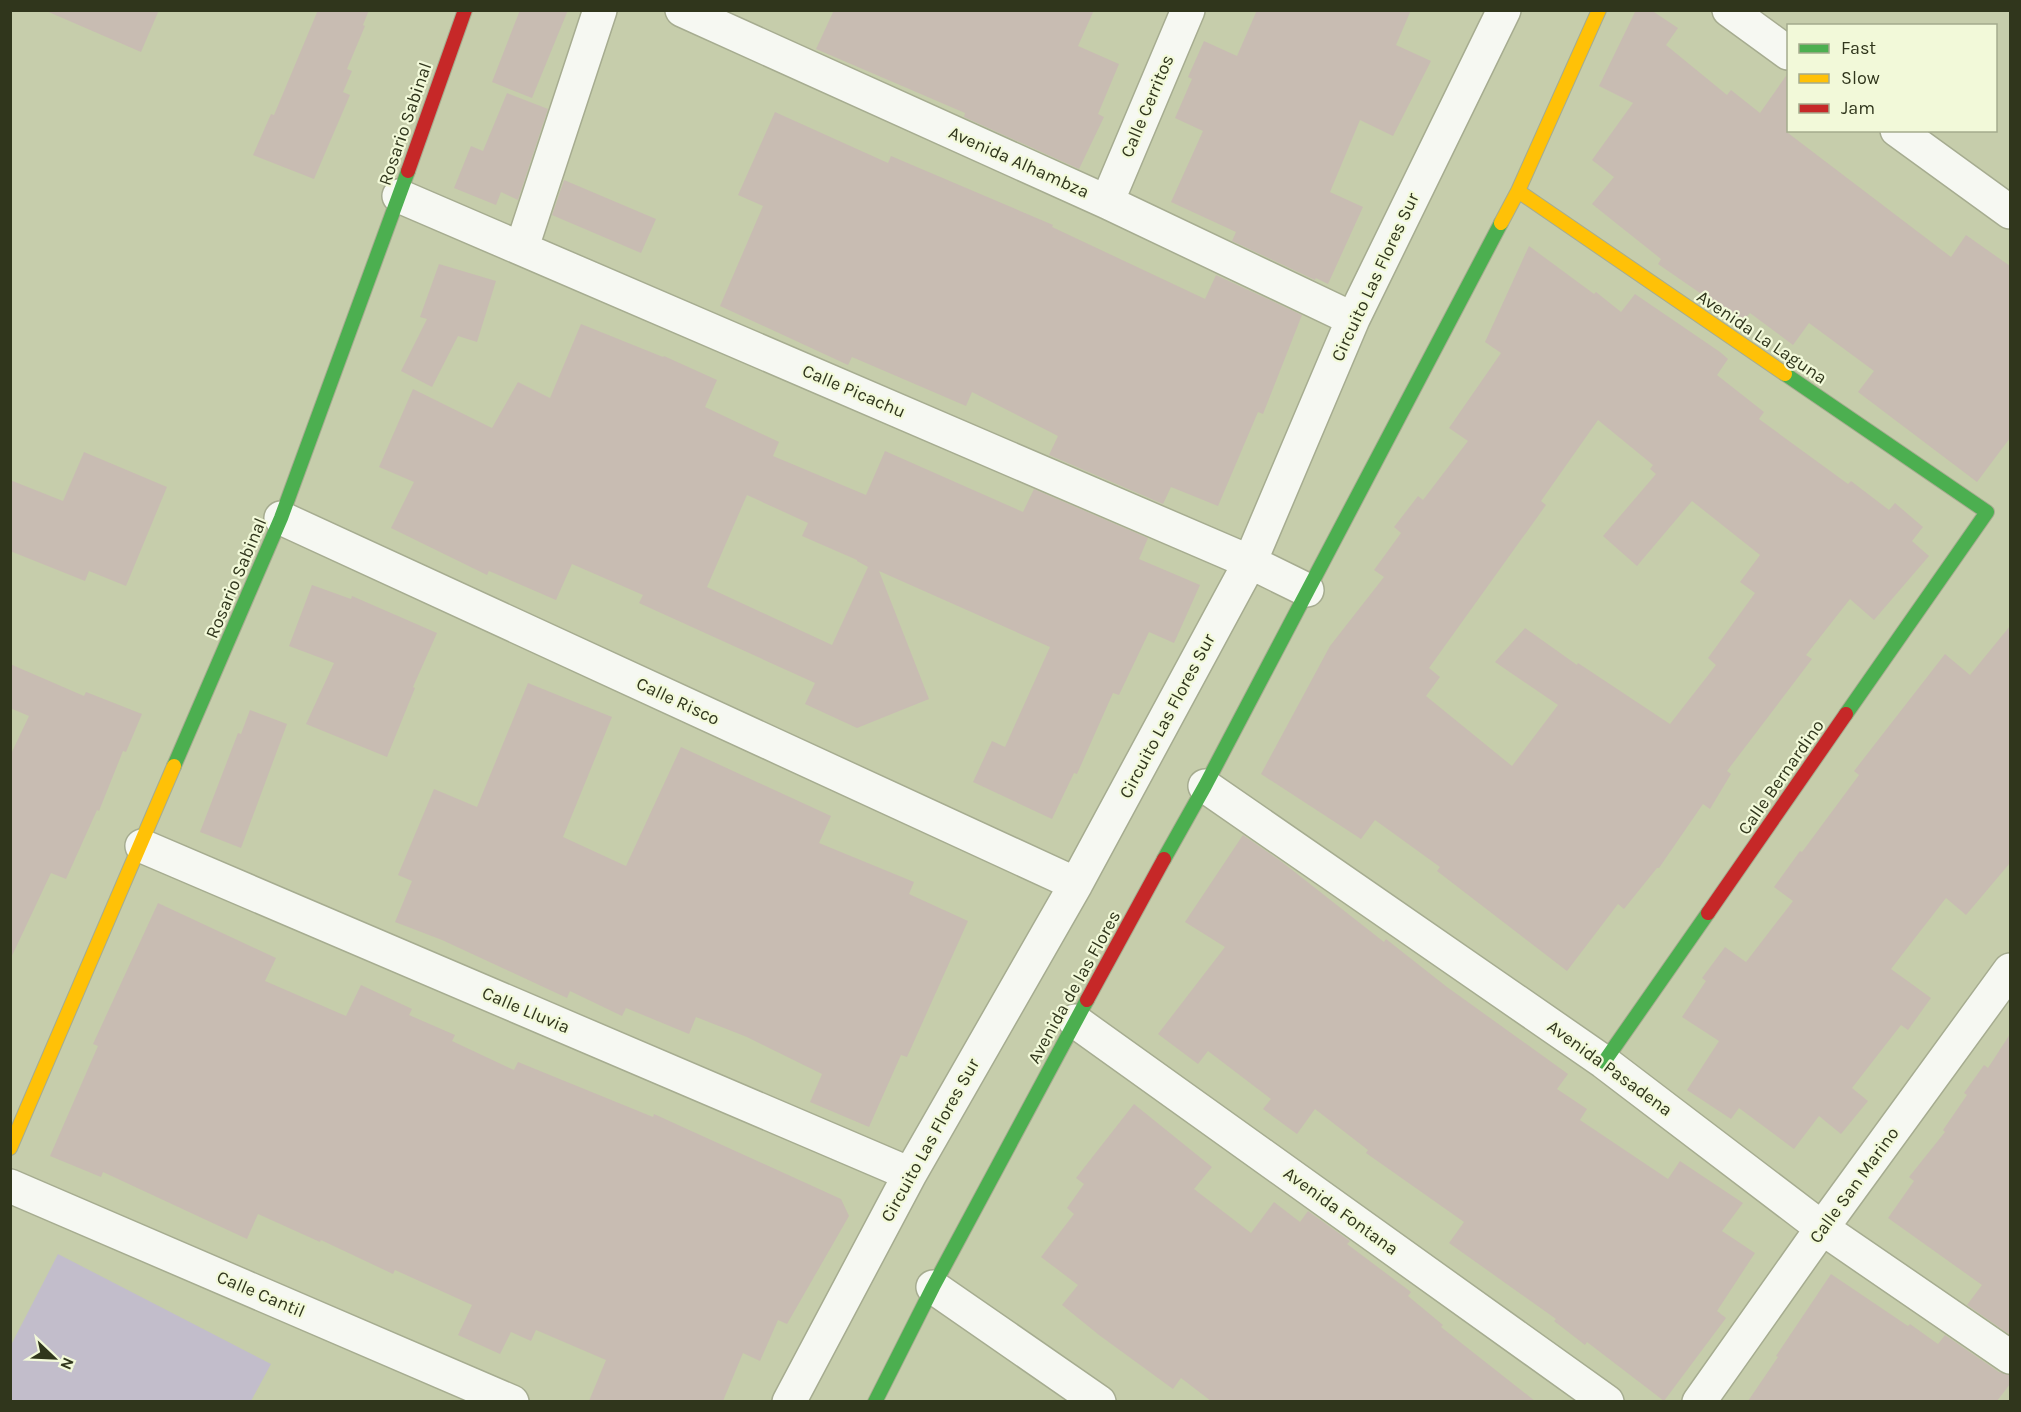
<svg xmlns="http://www.w3.org/2000/svg" width="2021" height="1412" font-family="Karla,sans-serif">
	<rect width="100%" height="100%" fill="#c6cdab"/>
	<path fill="#c2bdcb" d="M 58,1254 L 271,1364 L 251,1401 L 11,1401 L 11,1345 Z"/>
	<path fill="#c8bcb2" fill-rule="evenodd" d="M 44,10 L 159,10 L 141,52 Z
		M 318,10 L 369,10 L 363,25 L 365,26 L 347,69 L 352,71 L 343,92 L 350,95 L 314,179 L 253,155 L 271,114 L 274,115 Z
		M 520,10 L 568,10 L 532,98 L 492,82 Z
		M 834,10 L 1094,10 L 1078,46 L 1119,64 L 1098,114 L 1104,117 L 1079,169 L 964,117 L 965,113 L 816,49 Z
		M 1257,10 L 1411,10 L 1396,45 L 1431,61 L 1393,136 L 1360,120 L 1330,192 L 1363,207 L 1328,284 L 1316,278 L 1315,280 L 1232,241 L 1236,232 L 1171,202 L 1203,131 L 1175,118 L 1192,79 L 1188,77 L 1204,41 L 1237,56 Z
		M 1636,10 L 1651,10 L 1678,28 L 1666,45 L 1727,95 L 1731,90 L 1760,113 L 1788,73 L 1788,133 L 1951,257 L 1966,235 L 2010,266 L 2010,438 L 1977,482 L 1858,392 L 1874,371 L 1809,323 L 1793,345 L 1750,313 L 1742,322 L 1658,264 L 1661,259 L 1592,204 L 1614,177 L 1592,160 L 1633,103 L 1599,86 Z
		M 507,93 L 548,109 L 518,200 L 501,192 L 496,205 L 454,188 L 471,146 L 483,151 Z
		M 775,112 L 888,163 L 891,156 L 1053,225 L 1052,227 L 1205,299 L 1216,275 L 1302,315 L 1263,414 L 1258,412 L 1218,506 L 1171,487 L 1163,504 L 1049,455 L 1058,436 L 972,392 L 966,406 L 852,357 L 848,365 L 720,306 L 763,206 L 738,195 Z
		M 564,180 L 656,219 L 641,253 L 552,215 Z
		M 1529,246 L 1594,294 L 1596,292 L 1621,312 L 1635,294 L 1720,352 L 1728,359 L 1717,375 L 1764,412 L 1759,419 L 1848,484 L 1851,481 L 1889,510 L 1895,503 L 1923,527 L 1912,541 L 1929,556 L 1874,620 L 1850,599 L 1806,655 L 1812,659 L 1727,771 L 1731,774 L 1710,809 L 1703,804 L 1659,868 L 1657,868 L 1624,909 L 1618,904 L 1567,971 L 1437,871 L 1440,867 L 1375,820 L 1361,839 L 1261,774 L 1330,646 L 1384,577 L 1374,570 L 1401,533 L 1394,527 L 1418,496 L 1423,500 L 1468,441 L 1449,428 L 1501,353 L 1485,342 ZM 1598,420 L 1653,465 L 1650,469 L 1656,474 L 1603,536 L 1637,566 L 1692,501 L 1760,555 L 1740,582 L 1755,593 L 1708,658 L 1716,665 L 1670,724 L 1578,663 L 1577,665 L 1525,628 L 1495,662 L 1558,705 L 1512,766 L 1426,696 L 1440,677 L 1429,668 L 1546,505 L 1541,501 Z
		M 439,264 L 496,281 L 477,342 L 458,336 L 432,387 L 401,371 L 427,319 L 420,317 Z
		M 581,324 L 663,357 L 664,356 L 717,380 L 705,407 L 779,442 L 773,456 L 866,495 L 885,451 L 1023,512 L 1034,489 L 1148,538 L 1139,559 L 1200,585 L 1174,643 L 1149,632 L 1119,695 L 1113,693 L 1077,774 L 1074,773 L 1052,819 L 973,782 L 992,741 L 1005,747 L 1050,647 L 879,571 L 929,699 L 857,728 L 805,704 L 815,683 L 639,603 L 643,595 L 572,564 L 556,600 L 489,571 L 487,575 L 391,528 L 414,482 L 379,467 L 413,389 L 492,428 L 518,382 L 550,398 ZM 747,495 L 808,523 L 802,536 L 857,560 L 857,561 L 868,567 L 832,645 L 707,587 Z
		M 84,452 L 167,487 L 126,586 L 89,571 L 85,581 L 10,551 L 10,480 L 63,501 Z
		M 312,585 L 351,599 L 352,596 L 437,633 L 413,687 L 415,688 L 387,757 L 306,724 L 334,663 L 289,646 Z
		M 2010,626 L 2010,863 L 1966,915 L 1946,898 L 1891,969 L 1931,998 L 1908,1030 L 1901,1025 L 1852,1088 L 1868,1101 L 1841,1134 L 1819,1116 L 1794,1149 L 1739,1108 L 1731,1119 L 1687,1090 L 1719,1041 L 1682,1017 L 1706,981 L 1702,978 L 1725,947 L 1746,962 L 1793,901 L 1774,887 L 1800,851 L 1802,852 L 1859,775 L 1854,771 L 1945,654 L 1970,675 Z
		M 10,664 L 84,696 L 86,692 L 142,714 L 126,752 L 123,751 L 99,811 L 97,810 L 66,879 L 51,873 L 10,960 L 10,756 L 29,716 L 10,708 Z
		M 528,683 L 612,717 L 563,837 L 626,866 L 681,747 L 831,816 L 819,843 L 914,882 L 909,894 L 968,921 L 907,1057 L 901,1055 L 869,1127 L 810,1102 L 822,1074 L 747,1037 L 696,1017 L 689,1034 L 626,1008 L 622,1016 L 570,991 L 567,998 L 442,940 L 395,922 L 412,881 L 398,875 L 434,789 L 477,807 Z
		M 250,710 L 287,724 L 241,848 L 200,832 L 238,733 L 241,734 Z
		M 1243,835 L 1282,862 L 1384,942 L 1386,939 L 1447,987 L 1568,1074 L 1557,1089 L 1587,1109 L 1580,1120 L 1668,1179 L 1680,1161 L 1743,1203 L 1722,1231 L 1755,1253 L 1717,1311 L 1726,1318 L 1664,1401 L 1587,1342 L 1585,1345 L 1554,1321 L 1556,1319 L 1449,1243 L 1464,1222 L 1366,1153 L 1368,1150 L 1315,1109 L 1297,1134 L 1263,1109 L 1271,1099 L 1208,1051 L 1198,1064 L 1158,1034 L 1225,947 L 1185,922 Z
		M 158,903 L 276,958 L 265,981 L 346,1016 L 361,985 L 412,1009 L 409,1015 L 455,1035 L 452,1041 L 514,1070 L 518,1062 L 653,1117 L 654,1114 L 841,1199 L 849,1216 L 787,1324 L 778,1320 L 760,1361 L 743,1353 L 723,1401 L 589,1401 L 606,1360 L 536,1330 L 531,1341 L 511,1332 L 500,1354 L 458,1335 L 472,1305 L 395,1270 L 393,1274 L 321,1240 L 320,1242 L 258,1214 L 247,1239 L 103,1172 L 101,1177 L 50,1156 L 98,1046 L 93,1044 Z
		M 2010,1034 L 2010,1335 L 1967,1305 L 1982,1285 L 1888,1218 L 1914,1181 L 1909,1177 L 1945,1132 L 1943,1130 L 1967,1095 L 1964,1093 L 1984,1065 L 1988,1068 Z
		M 1134,1104 L 1212,1167 L 1194,1189 L 1251,1233 L 1274,1202 L 1300,1222 L 1308,1211 L 1350,1241 L 1347,1244 L 1411,1292 L 1408,1296 L 1443,1325 L 1441,1327 L 1535,1401 L 1211,1401 L 1181,1378 L 1173,1389 L 1099,1335 L 1062,1305 L 1078,1285 L 1041,1257 L 1074,1214 L 1067,1208 L 1084,1184 L 1076,1178 Z
		M 1831,1274 L 1908,1326 L 1910,1324 L 1938,1344 L 1945,1335 L 1999,1372 L 2010,1375 L 2010,1384 L 1997,1401 L 1748,1401 L 1778,1357 L 1776,1356 Z"/>
	<g fill="none" stroke-linecap="round" stroke-linejoin="round">
		<g stroke="#a6ac90" stroke-width="36">
			<path id="street" d="M 682,10 L 1107,202 L 1353,319
				M 1729,10 L 1788,53
				M 1897,130 L 2010,212
				M 399,196 L 1250,562 L 1307,590
				M 1107,202 L 1188,10
				M 522,247 L 600,10
				M 281,518 L 1076,884
				M 1205,786 L 1604,1062 L 1822,1228 L 2010,1357
				M 142,846 L 910,1174
				M 1075,1021 L 1607,1402
				M 10,1186 L 512,1402
				M 933,1287 L 1099,1402
				M 789,1402 L 910,1174 L 1076,884 L 1250,562 L 1353,319 L 1504,10
				M 1699,1402 L 1822,1228 L 2010,970"/>
		</g>
		<g stroke="#a6ac90" stroke-width="16">
			<path id="fast" d="M 1785,374 L 1987,512 L 1846,714
				M 174,766 L 281,518 L 408,171
				M 1164,859 L 1205,786 L 1501,223
				M 1604,1062 L 1708,913
				M 875,1402 L 933,1287 L 1087,1000"/>
		</g>
		<g stroke="#a6ac90" stroke-width="16">
			<path id="slow" d="M 1518,191 L 1785,374
				M 1501,223 L 1518,191 L 1599,10
				M 10,1148 L 174,766"/>
		</g>
		<g stroke="#a6ac90" stroke-width="16">
			<path id="jam" d="M 408,171 L 465,10
				M 1708,913 L 1846,714
				M 1087,1000 L 1164,859"/>
		</g>
		<use href="#street" stroke="#f6f8f2" stroke-width="33"/>
		<use href="#fast" stroke="#4caf50" stroke-width="14"/>
		<use href="#slow" stroke="#ffc107" stroke-width="14"/>
		<use href="#jam" stroke="#c62828" stroke-width="14"/>
	</g>
	<g text-anchor="middle" stroke-width="4.5" stroke-linejoin="round" paint-order="stroke">
		<g font-size="18" fill="#30361c" stroke="#f2f9d9">
			<text transform="translate(1147 106) rotate(-67)" y="6">Calle Cerritos</text>
			<text transform="translate(405 124) rotate(-71)" y="6">Rosario Sabinal</text>
			<text transform="translate(1019 162) rotate(24)" y="6">Avenida Alhambza</text>
			<text transform="translate(1375 277) rotate(-65)" y="6">Circuito Las Flores Sur</text>
			<text transform="translate(1762 337) rotate(34)" y="6">Avenida La Laguna</text>
			<text transform="translate(854 391) rotate(23)" y="6">Calle Picachu</text>
			<text transform="translate(236 578) rotate(-67)" y="6">Rosario Sabinal</text>
			<text transform="translate(678 701) rotate(25)" y="6">Calle Risco</text>
			<text transform="translate(1167 716) rotate(-62)" y="6">Circuito Las Flores Sur</text>
			<text transform="translate(1781 777) rotate(-55)" y="6">Calle Bernardino</text>
			<text transform="translate(1074 987) rotate(-61)" y="6">Avenida de las Flores</text>
			<text transform="translate(526 1010) rotate(23)" y="6">Calle Lluvia</text>
			<text transform="translate(1610 1068) rotate(36)" y="6">Avenida Pasadena</text>
			<text transform="translate(930 1140) rotate(-61)" y="6">Circuito Las Flores Sur</text>
			<text transform="translate(1854 1185) rotate(-54)" y="6">Calle San Marino</text>
			<text transform="translate(1341 1211) rotate(36)" y="6">Avenida Fontana</text>
			<text transform="translate(261 1294) rotate(23)" y="6">Calle Cantil</text>
		</g>
	</g>
	<rect width="2021" height="1412" fill="none" stroke="#30361c" stroke-width="24"/>
	<rect x="1787" y="24" width="210" height="108" fill="#f2f9d9" stroke="#a4ab8d" stroke-width="1.5"/>
	<rect x="1799" y="44" width="30" height="9" fill="#4caf50" stroke="#a4ab8d" stroke-width="1.5"/>
	<text x="1841" y="54" font-size="18" fill="#30361c">Fast</text>
	<rect x="1799" y="74" width="30" height="9" fill="#ffc107" stroke="#a4ab8d" stroke-width="1.5"/>
	<text x="1841" y="84" font-size="18" fill="#30361c">Slow</text>
	<rect x="1799" y="104" width="30" height="9" fill="#c62828" stroke="#a4ab8d" stroke-width="1.5"/>
	<text x="1841" y="114" font-size="18" fill="#30361c">Jam</text>
	<g transform="translate(54 1358) rotate(113)" stroke="#f2f9d9" stroke-width="4.5" paint-order="stroke">
	<path d="M0-4.5L10 22L0 15L-10 22Z" fill="#30361c"/>
	<text y="-9" font-size="16" font-weight="bold" text-anchor="middle" fill="#30361c">N</text>
	</g>
</svg>
